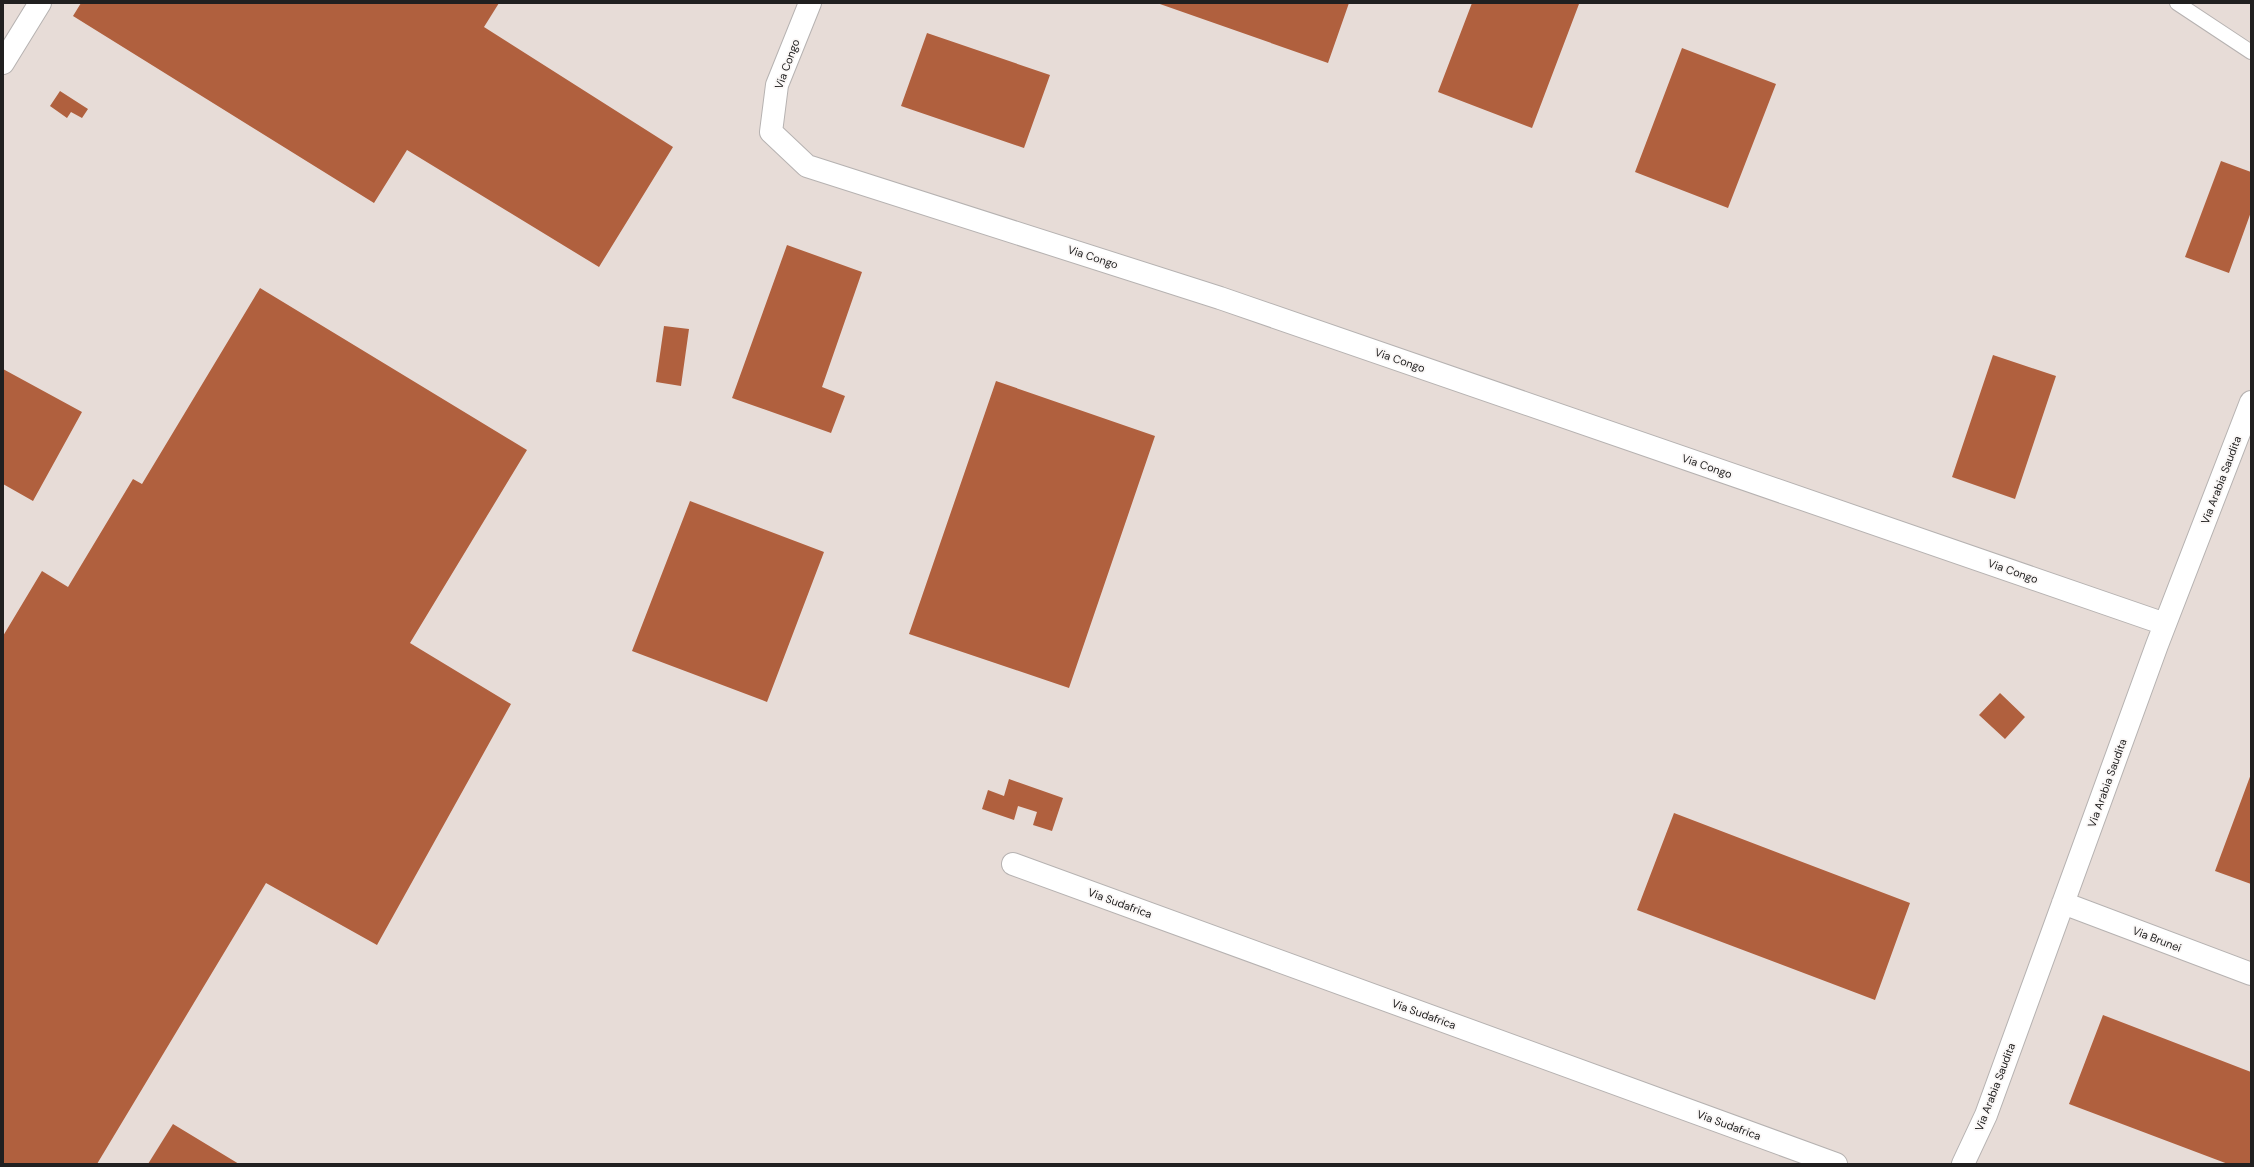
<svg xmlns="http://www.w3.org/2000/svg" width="2254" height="1167" font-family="'DM Sans',sans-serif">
	<rect width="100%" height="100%" fill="#edeae8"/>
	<path fill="#e7dcd7" d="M 3,3 L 2251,3 L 2251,1164 L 3,1164 Z"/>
	<path fill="#b0603e" d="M 81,3 L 499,3 L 484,27 L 673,147 L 599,267 L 407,150 L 374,203 L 73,16 Z
		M 1157,3 L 1349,3 L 1328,63 Z
		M 1472,3 L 1579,4 L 1532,128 L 1438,92 Z
		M 927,33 L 1050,75 L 1024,148 L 901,106 Z
		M 1682,48 L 1776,84 L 1728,208 L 1635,172 Z
		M 60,91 L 88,109 L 82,118 L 71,112 L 67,118 L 50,106 Z
		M 2221,161 L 2251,172 L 2251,212 L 2229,273 L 2185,257 Z
		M 787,245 L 862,272 L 822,387 L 845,396 L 831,433 L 732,398 Z
		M 260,288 L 527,450 L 410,643 L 511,704 L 377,945 L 266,883 L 97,1164 L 3,1164 L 3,636 L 42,571 L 68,587 L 133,479 L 142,484 Z
		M 664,326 L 689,329 L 681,386 L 656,382 Z
		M 1993,355 L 2056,376 L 2015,499 L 1952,477 Z
		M 3,369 L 82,412 L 33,501 L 3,484 Z
		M 996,381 L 1155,436 L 1069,688 L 909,634 Z
		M 690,501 L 824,552 L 767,702 L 632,651 Z
		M 2000,693 L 2025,717 L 2005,739 L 1979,715 Z
		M 2251,774 L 2250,878 L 2251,884 L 2215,871 Z
		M 1009,779 L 1063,798 L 1052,831 L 1033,825 L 1037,812 L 1018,806 L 1014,820 L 982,809 L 988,790 L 1004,796 Z
		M 1674,813 L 1910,903 L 1875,1000 L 1637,910 Z
		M 2103,1015 L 2251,1072 L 2251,1164 L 2228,1164 L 2069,1104 Z
		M 173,1124 L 239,1164 L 148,1164 Z"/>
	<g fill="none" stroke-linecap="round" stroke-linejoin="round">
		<g stroke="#b6b2b1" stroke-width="16">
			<path id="service" d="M 2177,3 L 2251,52"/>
		</g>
		<g stroke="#b6b2b1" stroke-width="24">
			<path id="minor" d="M 810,3 L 777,85 L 771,132 L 807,166 L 1220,298 L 2165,624
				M 3,63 L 40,3
				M 1013,864 L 1836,1164
				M 2063,903 L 2251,974
				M 1963,1164 L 1986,1115 L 2157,645 L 2251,402"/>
		</g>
		<use href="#service" stroke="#fff" stroke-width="14"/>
		<use href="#minor" stroke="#fff" stroke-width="22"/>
	</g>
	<g text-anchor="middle" stroke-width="3.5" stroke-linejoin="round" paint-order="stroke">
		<g font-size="11" fill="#212020" stroke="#faf7f6">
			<text transform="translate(787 64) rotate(-70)" y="4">Via Congo</text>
			<text transform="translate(1093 257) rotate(18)" y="4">Via Congo</text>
			<text transform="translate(1400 360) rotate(19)" y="4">Via Congo</text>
			<text transform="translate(1707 466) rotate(19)" y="4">Via Congo</text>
			<text transform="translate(2221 480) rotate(-69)" y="4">Via Arabia Saudita</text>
			<text transform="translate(2013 571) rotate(19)" y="4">Via Congo</text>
			<text transform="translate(2107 783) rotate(-70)" y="4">Via Arabia Saudita</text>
			<text transform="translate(1120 903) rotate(20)" y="4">Via Sudafrica</text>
			<text transform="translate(2157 939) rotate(21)" y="4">Via Brunei</text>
			<text transform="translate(1424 1014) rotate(20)" y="4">Via Sudafrica</text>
			<text transform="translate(1995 1087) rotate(-69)" y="4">Via Arabia Saudita</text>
			<text transform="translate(1729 1125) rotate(20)" y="4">Via Sudafrica</text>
		</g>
	</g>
	<rect width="2254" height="1167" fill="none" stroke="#212020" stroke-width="8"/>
</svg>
